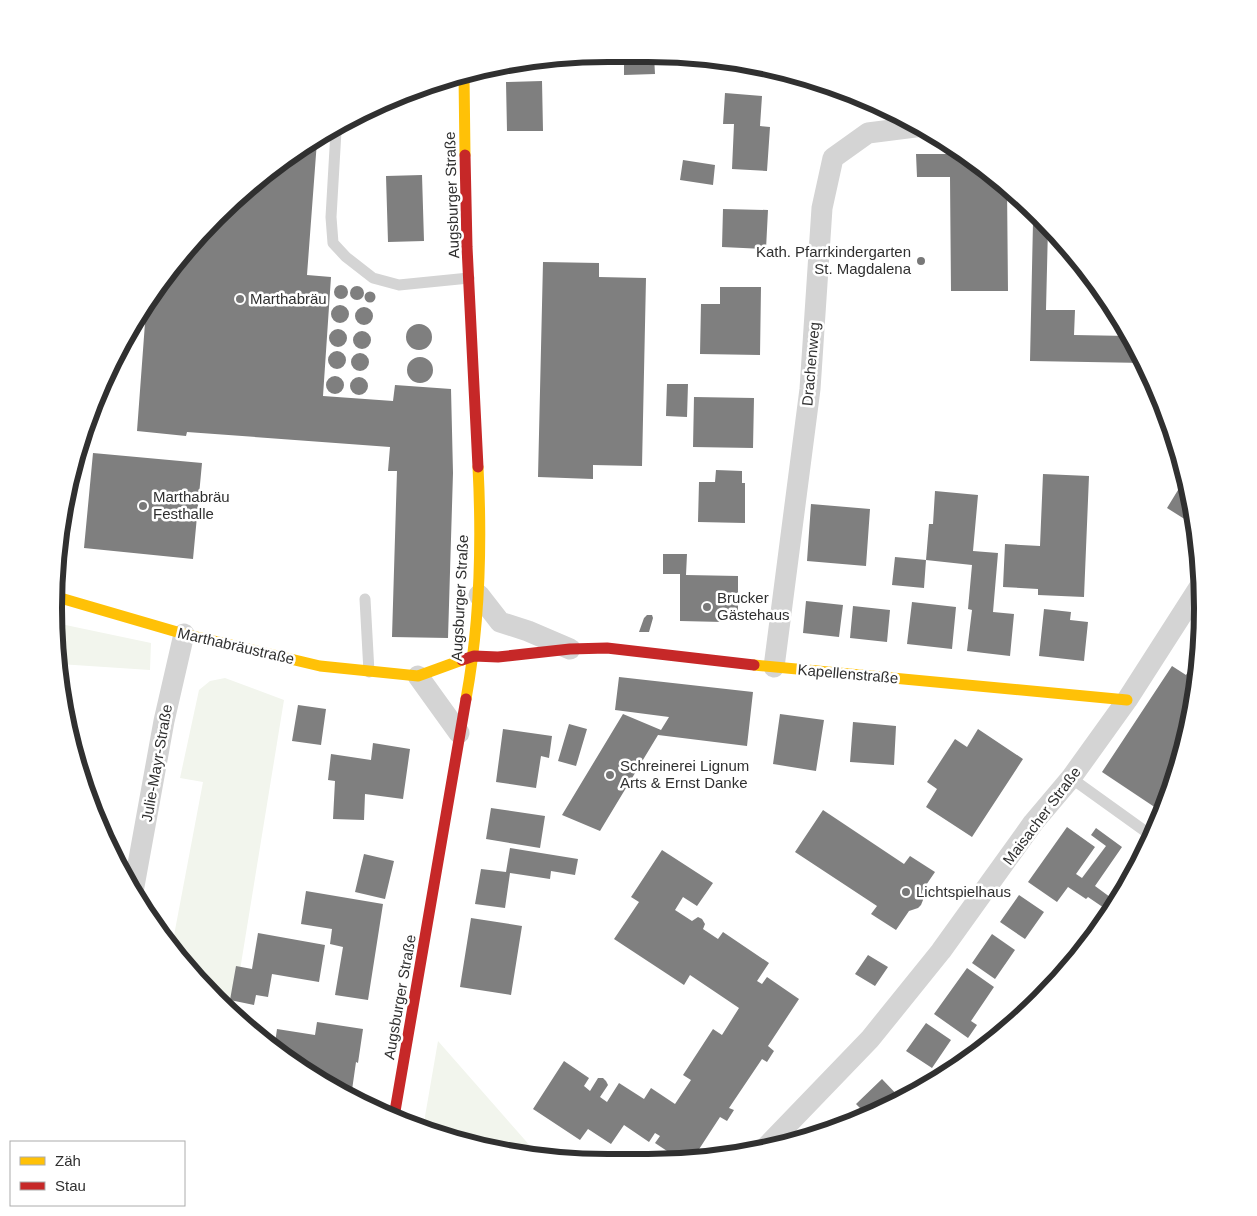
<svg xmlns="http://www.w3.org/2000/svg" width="1257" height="1216" font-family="Helvetica,sans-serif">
	<rect width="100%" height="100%" fill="#fff"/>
	<path fill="#f2f5ed" d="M 56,623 L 151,643 L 150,670 L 59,664 L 55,645 Z
		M 225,678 L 284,700 L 233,1013 L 191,973 L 172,946 L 203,782 L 180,778 L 199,690 L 210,681 Z
		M 438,1041 L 539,1156 L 464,1143 L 423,1128 Z"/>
	<path fill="#7f7f7f" d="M 624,54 L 654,56 L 655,74 L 624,75 Z
		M 542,81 L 543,131 L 507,131 L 506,82 Z
		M 725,93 L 762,96 L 760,126 L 770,127 L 767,171 L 732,169 L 734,124 L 723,124 Z
		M 317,141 L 307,275 L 331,277 L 323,396 L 393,401 L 395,385 L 451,389 L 453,473 L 448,638 L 392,637 L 397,471 L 388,471 L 390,447 L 187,432 L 186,436 L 137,431 L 145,323 L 134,322 L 191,242 L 271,168 Z
		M 916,154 L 962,154 L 981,168 L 981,177 L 994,177 L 1007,186 L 1008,291 L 951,291 L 950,177 L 917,177 Z
		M 683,160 L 715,165 L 713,185 L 680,180 Z
		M 422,175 L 424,241 L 388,242 L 386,176 Z
		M 723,209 L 768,210 L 766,249 L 722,247 Z
		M 1033,222 L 1044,222 L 1048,227 L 1046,310 L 1075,310 L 1074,335 L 1129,336 L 1146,363 L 1030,361 Z
		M 543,262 L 599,263 L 599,277 L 646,278 L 642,466 L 593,465 L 593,479 L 538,477 Z
		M334 292a7 7 0 1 1 14 0a7 7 0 1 1-14 0Z
		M350 293a7 7 0 1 1 14 0a7 7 0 1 1-14 0Z
		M 720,287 L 761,287 L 760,355 L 700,354 L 701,304 L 720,304 Z
		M364.5 297a5.5 5.5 0 1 1 11 0a5.5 5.5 0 1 1-11 0Z
		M331 314a9 9 0 1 1 18 0a9 9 0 1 1-18 0Z
		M355 316a9 9 0 1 1 18 0a9 9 0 1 1-18 0Z
		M406 337a13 13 0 1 1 26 0a13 13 0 1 1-26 0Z
		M329 338a9 9 0 1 1 18 0a9 9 0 1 1-18 0Z
		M353 340a9 9 0 1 1 18 0a9 9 0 1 1-18 0Z
		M328 360a9 9 0 1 1 18 0a9 9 0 1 1-18 0Z
		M351 362a9 9 0 1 1 18 0a9 9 0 1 1-18 0Z
		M407 370a13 13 0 1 1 26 0a13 13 0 1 1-26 0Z
		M326 385a9 9 0 1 1 18 0a9 9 0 1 1-18 0Z
		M350 386a9 9 0 1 1 18 0a9 9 0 1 1-18 0Z
		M 667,384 L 688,384 L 687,417 L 666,416 Z
		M 694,397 L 754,398 L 753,448 L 693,447 Z
		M 1180,452 L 1185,467 L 1175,460 Z
		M 93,453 L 202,463 L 193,559 L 84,548 Z
		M 716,470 L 742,471 L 742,483 L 745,483 L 745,523 L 698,522 L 699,482 L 715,482 Z
		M 1043,474 L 1089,476 L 1084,597 L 1038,595 L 1038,589 L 1003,587 L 1005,544 L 1040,546 Z
		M 1186,477 L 1194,525 L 1167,508 Z
		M 935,491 L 978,495 L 973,551 L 998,553 L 993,612 L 1014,614 L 1010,656 L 967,651 L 972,610 L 968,609 L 972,565 L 926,560 L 929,524 L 933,524 Z
		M 811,504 L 870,509 L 866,566 L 807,561 Z
		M 663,554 L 687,554 L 686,575 L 738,576 L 738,611 L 723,611 L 723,622 L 680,621 L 680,574 L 663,574 Z
		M 895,557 L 926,560 L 924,588 L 892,585 Z
		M 806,601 L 843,605 L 839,637 L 803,633 Z
		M 912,602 L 956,607 L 952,649 L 907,644 Z
		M 853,606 L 890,610 L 887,642 L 850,638 Z
		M 1044,609 L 1071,612 L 1070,620 L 1088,622 L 1084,661 L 1039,656 Z
		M 647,615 L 652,615 L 653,618 L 649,632 L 639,632 L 644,618 Z
		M 1192,665 L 1199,670 L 1199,680 L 1190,715 L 1177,736 L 1184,741 L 1174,786 L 1162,812 L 1102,772 L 1172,666 L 1186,675 Z
		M 619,677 L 753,692 L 747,746 L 658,735 L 600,831 L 562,815 L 623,714 L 661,730 L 669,717 L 615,710 Z
		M 298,705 L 326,709 L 321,745 L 292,741 Z
		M 780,714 L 824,720 L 816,771 L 773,764 Z
		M 853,722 L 896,726 L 894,765 L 850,762 Z
		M 569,724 L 587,729 L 576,766 L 558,761 Z
		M 503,729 L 552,736 L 549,758 L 541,756 L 536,788 L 496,782 Z
		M 978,729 L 1023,759 L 972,837 L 926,807 L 937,789 L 927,782 L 955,739 L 967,747 Z
		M 373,743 L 410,749 L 403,799 L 365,794 L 364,820 L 333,819 L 335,781 L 328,780 L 331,754 L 371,760 Z
		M 491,808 L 545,816 L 540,848 L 486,839 Z
		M 823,810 L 904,864 L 910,856 L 935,872 L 922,891 L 923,900 L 921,905 L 918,908 L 909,911 L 896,930 L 871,914 L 877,906 L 795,852 Z
		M 1067,827 L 1095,847 L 1076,874 L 1082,878 L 1106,846 L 1091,835 L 1096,828 L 1122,847 L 1095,886 L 1114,900 L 1107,910 L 1088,897 L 1086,899 L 1068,887 L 1057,902 L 1028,882 Z
		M 510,848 L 578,859 L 575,875 L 551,871 L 550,879 L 510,873 L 505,908 L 475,904 L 481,869 L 506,872 Z
		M 662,850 L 713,883 L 697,906 L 683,897 L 675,910 L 692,921 L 698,917 L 702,919 L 705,924 L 703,929 L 718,939 L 723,932 L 769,963 L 757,981 L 762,984 L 767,977 L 799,999 L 768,1046 L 774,1051 L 767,1062 L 762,1059 L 729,1108 L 734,1110 L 727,1121 L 720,1117 L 692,1160 L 686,1161 L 682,1161 L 655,1143 L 660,1136 L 655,1133 L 649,1142 L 624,1125 L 611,1144 L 588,1129 L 580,1140 L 533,1109 L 564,1061 L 589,1078 L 584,1086 L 590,1091 L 598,1078 L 603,1078 L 606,1081 L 608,1085 L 600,1097 L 607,1102 L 619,1083 L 644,1099 L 651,1088 L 675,1104 L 691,1080 L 683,1075 L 713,1029 L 722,1035 L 739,1008 L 690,975 L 684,985 L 614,939 L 639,902 L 631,897 Z
		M 364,854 L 394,861 L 385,899 L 355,892 Z
		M 306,891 L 383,904 L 368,1000 L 335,995 L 343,947 L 330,944 L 332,929 L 301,924 Z
		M 1019,895 L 1044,912 L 1025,939 L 1000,922 Z
		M 471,918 L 522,926 L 511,995 L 460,987 Z
		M 258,933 L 325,945 L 319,982 L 272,974 L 268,997 L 256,995 L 254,1005 L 230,1000 L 236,966 L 252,969 Z
		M 992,934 L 1015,950 L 995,979 L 972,963 Z
		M 868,955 L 888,967 L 875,986 L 855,974 Z
		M 967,968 L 994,987 L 971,1021 L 977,1025 L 968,1038 L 934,1014 Z
		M 317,1022 L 363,1029 L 358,1063 L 356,1062 L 351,1097 L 274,1050 L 277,1029 L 315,1035 Z
		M 926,1023 L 951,1040 L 932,1068 L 906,1051 Z
		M 882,1079 L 902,1100 L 894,1105 L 867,1115 L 856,1104 Z"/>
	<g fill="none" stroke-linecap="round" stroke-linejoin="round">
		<path stroke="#d4d4d4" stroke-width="11" d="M 336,131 L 331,217 L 333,243 L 346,257 L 373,278 L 399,285 L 469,278
			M 58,555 L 64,511
			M 365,599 L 369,672
			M 1071,778 L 1149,834 L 1151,837"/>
		<path stroke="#d4d4d4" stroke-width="21" d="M 479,595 L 500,622 L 528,631 L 570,649
			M 774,667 L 810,389 L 822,208 L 833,158 L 868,133 L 923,126
			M 418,676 L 459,733
			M 133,892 L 164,721 L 184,634
			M 765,1148 L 870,1039 L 941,951 L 1033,823 L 1071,778 L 1127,700 L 1202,583"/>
		<path stroke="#ffc107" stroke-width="11" d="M 464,75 L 465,155
			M 57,597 L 184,634 L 320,666 L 418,676 L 462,660
			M 754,665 L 1127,700
			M 466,699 C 480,623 482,545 478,467"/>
		<path stroke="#c62828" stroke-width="11" d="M 465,155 L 467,247 L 478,467
			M 462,660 L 474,656 L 498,657 L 570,649 L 607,648 L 754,665
			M 394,1117 L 466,699"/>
	</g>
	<g fill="#787878" stroke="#fff" stroke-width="2">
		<circle cx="921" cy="261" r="5"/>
		<circle cx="240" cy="299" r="5"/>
		<circle cx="143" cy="506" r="5"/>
		<circle cx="707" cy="607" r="5"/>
		<circle cx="610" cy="775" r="5"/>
		<circle cx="906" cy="892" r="5"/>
	</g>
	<g text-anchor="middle" stroke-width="5" stroke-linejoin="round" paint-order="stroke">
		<g font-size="15" fill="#303030" stroke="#fff">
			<text transform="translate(452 195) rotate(-92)" y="5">Augsburger Straße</text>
			<text transform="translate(811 364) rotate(-85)" y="5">Drachenweg</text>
			<text transform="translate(460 598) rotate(-87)" y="5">Augsburger Straße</text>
			<text transform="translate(236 646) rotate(13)" y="5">Marthabräustraße</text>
			<text transform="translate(848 674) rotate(5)" y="5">Kapellenstraße</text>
			<text transform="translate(157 763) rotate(-80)" y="5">Julie-Mayr-Straße</text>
			<text transform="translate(1042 816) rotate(-53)" y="5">Maisacher Straße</text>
			<text transform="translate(400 997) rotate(-80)" y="5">Augsburger Straße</text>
		</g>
		<g font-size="15" fill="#303030" stroke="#fff" text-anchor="start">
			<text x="911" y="257" text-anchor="end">Kath. Pfarrkindergarten<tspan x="911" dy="17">St. Magdalena</tspan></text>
			<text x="250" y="304">Marthabräu</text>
			<text x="153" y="502">Marthabräu<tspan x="153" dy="17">Festhalle</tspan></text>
			<text x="717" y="603">Brucker<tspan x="717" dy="17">Gästehaus</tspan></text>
			<text x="620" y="771">Schreinerei Lignum<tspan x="620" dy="17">Arts &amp; Ernst Danke</tspan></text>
			<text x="916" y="897">Lichtspielhaus</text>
		</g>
	</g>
	<path d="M0 0H1257V1216H0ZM608 62H648A546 546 0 0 1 1194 608V608A546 546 0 0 1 648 1154H608A546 546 0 0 1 62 608V608A546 546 0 0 1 608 62Z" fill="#fff" fill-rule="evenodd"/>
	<path fill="none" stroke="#303030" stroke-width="6" d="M608 62H648A546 546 0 0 1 1194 608V608A546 546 0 0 1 648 1154H608A546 546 0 0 1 62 608V608A546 546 0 0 1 608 62Z"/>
	<rect x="10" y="1141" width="175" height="65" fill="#ffffff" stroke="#acacac"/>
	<rect x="20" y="1157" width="25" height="8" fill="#ffc107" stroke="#acacac"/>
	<text x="55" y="1166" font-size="15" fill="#303030">Zäh</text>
	<rect x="20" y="1182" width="25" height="8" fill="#c62828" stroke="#acacac"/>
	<text x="55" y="1191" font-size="15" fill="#303030">Stau</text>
</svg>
